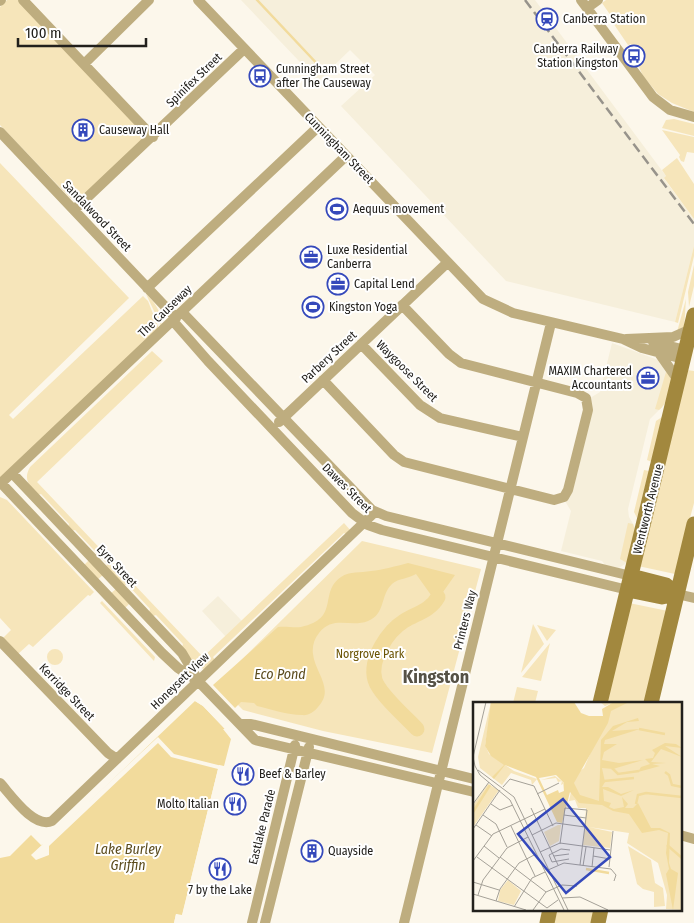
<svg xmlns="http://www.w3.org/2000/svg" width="694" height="923" font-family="'Fira Sans Condensed',sans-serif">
	<rect width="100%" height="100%" fill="#fcf7eb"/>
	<path fill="#f6efdb" d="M 241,0 L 535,0 L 666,176 L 664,179 L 694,219 L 694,246 L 675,322 L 506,281 L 341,106 L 375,75 L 350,50 L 318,81 Z
		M 612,343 L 661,361 L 668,368 L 662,407 L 650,419 L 628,509 L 629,517 L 635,527 L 628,562 L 619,568 L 605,565 L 602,561 L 561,551 L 571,511 L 565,501 L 590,398 L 600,392 Z
		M 218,596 L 242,621 L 226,637 L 202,611 Z"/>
	<path fill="#f6e5ba" d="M 7,0 L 18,0 L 144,134 L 144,138 L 79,200 L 70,198 L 0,125 L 0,7 Z
		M 606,0 L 694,0 L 694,112 L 672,103 L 658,94 L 643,76 L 635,58 L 639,55 L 631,44 L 628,45 L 611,20 L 611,16 L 602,3 Z
		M 674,119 L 694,124 L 694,136 L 662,128 L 666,120 Z
		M 662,130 L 694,137 L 694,153 L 687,152 L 684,162 L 681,161 L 679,157 L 680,155 Z
		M 677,158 L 694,184 L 694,219 L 664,178 L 666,176 L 662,170 Z
		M 0,163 L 129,298 L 9,415 L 13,419 L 143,296 L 148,301 L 159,329 L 0,479 Z
		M 694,246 L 694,256 L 678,323 L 675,322 Z
		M 694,265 L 694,286 L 689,307 L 688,292 Z
		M 146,294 C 154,301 164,315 161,326 Z
		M 686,299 L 684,329 L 677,332 Z
		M 152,351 L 163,361 L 37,482 L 203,657 L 344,523 L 351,531 L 347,535 L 344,533 L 213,657 L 215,660 L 204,669 L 194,665 L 182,647 L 183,644 L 156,615 L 153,616 L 149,612 L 150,609 L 127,584 L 124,586 L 106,567 L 107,564 L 75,530 L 72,531 L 68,527 L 69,524 L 41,494 L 38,495 C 29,486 23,479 30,467 Z
		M 687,370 L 694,371 L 694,503 L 675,574 L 638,566 Z
		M 666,372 L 670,373 C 673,385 668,403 659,410 L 655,409 Z
		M 662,417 L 652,462 L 647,460 L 656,421 Z
		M 644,470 L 649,471 L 637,518 L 634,512 Z
		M 0,497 L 7,500 L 94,592 L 90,596 L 88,595 L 33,647 L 29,644 L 18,654 L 3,638 L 11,630 L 0,618 Z
		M 628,523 L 633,524 L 635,531 L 627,563 L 620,559 Z
		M 362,541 L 481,569 L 432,753 L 323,731 L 243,710 L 217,684 Z
		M 89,560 L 103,575 L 97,580 L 83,566 Z
		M 116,589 L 130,603 L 124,609 L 110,594 Z
		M 102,601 L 155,657 L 154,661 L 100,603 Z
		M 629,603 L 668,611 L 645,703 L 605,703 Z
		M 533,624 L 544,644 L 521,673 Z
		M 537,625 L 556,630 L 547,641 Z
		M 550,643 L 541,681 L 522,677 Z
		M47 657a8 8 0 1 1 16 0a8 8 0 1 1-16 0Z
		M 517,687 L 538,691 L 535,703 L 513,703 Z
		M 558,909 L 595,909 L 591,923 L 554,923 Z"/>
	<path fill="#f2db9c" d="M 408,563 L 455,575 L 436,602 L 416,574 C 408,579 399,578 392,584 C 380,595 386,614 368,621 C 351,628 333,615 319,633 C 314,639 312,647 313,654 C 315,673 335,689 318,707 C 314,712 308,716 302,715 C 287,715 271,709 257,706 L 254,703 L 241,702 L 235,708 L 213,685 L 278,627 C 286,626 294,628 301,627 C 341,618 318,593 341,577 C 350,571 360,573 371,571 C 383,570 396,566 408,563 Z
		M 195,701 L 203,706 L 225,729 L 223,729 L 231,739 L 224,766 L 219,765 L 218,769 L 182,916 L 176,914 L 174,923 L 0,923 L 0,858 L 10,856 L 31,835 L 41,845 L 45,844 Z"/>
	<path fill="#fcf7eb" d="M 197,699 L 205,704 L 227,728 L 231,739 L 224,728 L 203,706 L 195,701 Z
		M 158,737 L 174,754 L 226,767 L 220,769 L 185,916 L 178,917 L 177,923 L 174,923 L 176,914 L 182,915 L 218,769 L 171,757 L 158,743 L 49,846 L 49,855 L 36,860 L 31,855 Z"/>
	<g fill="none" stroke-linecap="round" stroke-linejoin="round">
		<path stroke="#f2db9c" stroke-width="2.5" d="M 257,0 L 322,69"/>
		<path stroke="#f2db9c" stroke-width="15" d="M 417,729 C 407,718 379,694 375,680 C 369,659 388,631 404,621 C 417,613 430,611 438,597"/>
		<path stroke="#bead7f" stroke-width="10" d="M 23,0 L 153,137
			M 198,0 L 483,299 L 513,313 L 623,339 L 642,348 L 683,359
			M 581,0 L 653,97 L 670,110 L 694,117
			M 0,1 L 1,0
			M 587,8 L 598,0
			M 84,64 L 149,0
			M 0,132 L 176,318
			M 74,210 L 244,49
			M 147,288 L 318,127
			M 182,312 L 372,510 L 386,516 L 631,576
			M 173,321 L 208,361 L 352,513 L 368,525 L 382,530 L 628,590
			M 626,339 L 673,337 L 691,329
			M 653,342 L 686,350
			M 361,344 L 420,405 L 440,418 L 523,437
			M 659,353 L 678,380
			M 323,380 L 394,455 L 404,462 L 554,500 L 564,497 L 568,490 L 588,410 L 586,398 L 577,393 L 461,363 L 449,354 L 402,305
			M 279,422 L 447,263
			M 12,473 L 182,653 L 198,680
			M 1,483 L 162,653 L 178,668 L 198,681 L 255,740 L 474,792
			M 0,484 L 346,156
			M 677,594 L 694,598
			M 0,641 L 108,753 L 117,759
			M 241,724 L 251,724 L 474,779
			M 0,783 C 11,795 34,829 52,821 L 375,512
			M 680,835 L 694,839
			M 252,923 L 295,745
			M 265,923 L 309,747
			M 404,923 L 551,323"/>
		<path stroke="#a2883e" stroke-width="15" d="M 628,590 L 662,597 L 677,594 L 666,585 L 631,576
			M 600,703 L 694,315
			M 651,703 L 694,524
			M 547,923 L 550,909
			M 598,923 L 601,909"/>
		<path stroke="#97938b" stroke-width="2.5" stroke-dasharray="10 5" stroke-linecap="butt" d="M 525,0 L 694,224"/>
	</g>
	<defs>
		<g id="station-ring" transform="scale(1.125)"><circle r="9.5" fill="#fff" stroke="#3549bb" stroke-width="1.5"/><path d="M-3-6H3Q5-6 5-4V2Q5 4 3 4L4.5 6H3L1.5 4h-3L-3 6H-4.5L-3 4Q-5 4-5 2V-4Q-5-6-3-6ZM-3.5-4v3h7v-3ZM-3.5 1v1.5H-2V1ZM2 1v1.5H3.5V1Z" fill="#3549bb"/></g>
		<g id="bus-ring" transform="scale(1.125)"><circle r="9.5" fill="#fff" stroke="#3549bb" stroke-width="1.5"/><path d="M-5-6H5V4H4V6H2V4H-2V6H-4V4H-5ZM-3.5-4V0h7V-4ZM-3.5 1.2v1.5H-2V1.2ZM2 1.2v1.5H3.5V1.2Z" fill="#3549bb"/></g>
		<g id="building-ring" transform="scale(1.125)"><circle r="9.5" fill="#fff" stroke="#3549bb" stroke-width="1.5"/><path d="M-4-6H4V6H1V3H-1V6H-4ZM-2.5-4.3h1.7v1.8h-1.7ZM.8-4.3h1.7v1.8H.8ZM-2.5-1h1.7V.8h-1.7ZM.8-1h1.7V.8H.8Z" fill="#3549bb"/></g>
		<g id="stadium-ring" transform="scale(1.125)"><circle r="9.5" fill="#fff" stroke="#3549bb" stroke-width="1.5"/><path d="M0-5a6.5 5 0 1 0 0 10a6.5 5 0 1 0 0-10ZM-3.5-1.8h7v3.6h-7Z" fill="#3549bb"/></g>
		<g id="office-ring" transform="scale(1.125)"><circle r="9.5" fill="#fff" stroke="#3549bb" stroke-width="1.5"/><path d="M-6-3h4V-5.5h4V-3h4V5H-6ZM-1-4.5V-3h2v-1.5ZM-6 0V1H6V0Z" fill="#3549bb"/></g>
		<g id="restaurant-ring" transform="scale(1.125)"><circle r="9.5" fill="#fff" stroke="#3549bb" stroke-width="1.5"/><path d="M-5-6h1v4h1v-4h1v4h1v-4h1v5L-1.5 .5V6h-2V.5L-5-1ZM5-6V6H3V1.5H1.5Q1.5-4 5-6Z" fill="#3549bb"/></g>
	</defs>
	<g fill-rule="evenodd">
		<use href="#station-ring" x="547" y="19"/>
		<use href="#bus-ring" x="634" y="56"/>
		<use href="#bus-ring" x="260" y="76"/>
		<use href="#building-ring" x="83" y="130"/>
		<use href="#stadium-ring" x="337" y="209"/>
		<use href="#office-ring" x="311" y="257"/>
		<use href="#office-ring" x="338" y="284"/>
		<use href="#stadium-ring" x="313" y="307"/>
		<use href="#office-ring" x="648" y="378"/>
		<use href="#restaurant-ring" x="243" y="774"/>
		<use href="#restaurant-ring" x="235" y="804"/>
		<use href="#building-ring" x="312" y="851"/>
		<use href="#restaurant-ring" x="220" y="869"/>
	</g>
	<g text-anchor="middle" stroke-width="4" stroke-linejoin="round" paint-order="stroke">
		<g font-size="12" fill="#22201c" stroke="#fff" text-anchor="start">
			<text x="563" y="23">Canberra Station</text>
			<text x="618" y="53" text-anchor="end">Canberra Railway<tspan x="618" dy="14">Station Kingston</tspan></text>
			<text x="276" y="73">Cunningham Street<tspan x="276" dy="14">after The Causeway</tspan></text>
			<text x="99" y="134">Causeway Hall</text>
			<text x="353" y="213">Aequus movement</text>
			<text x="327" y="254">Luxe Residential<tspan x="327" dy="14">Canberra</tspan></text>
			<text x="354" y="288">Capital Lend</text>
			<text x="329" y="311">Kingston Yoga</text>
			<text x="632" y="375" text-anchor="end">MAXIM Chartered<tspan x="632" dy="14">Accountants</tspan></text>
			<text x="259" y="778">Beef &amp; Barley</text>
			<text x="219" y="808" text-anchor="end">Molto Italian</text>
			<text x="328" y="855">Quayside</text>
			<text x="220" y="894" text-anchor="middle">7 by the Lake</text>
		</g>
		<g font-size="12" fill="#22201c" stroke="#fff">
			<text transform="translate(194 80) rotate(-44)" y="4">Spinifex Street</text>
			<text transform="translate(339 148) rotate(46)" y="4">Cunningham Street</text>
			<text transform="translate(97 216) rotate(46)" y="4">Sandalwood Street</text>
			<text transform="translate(165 311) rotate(-44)" y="4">The Causeway</text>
			<text transform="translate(329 357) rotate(-43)" y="4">Parbery Street</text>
			<text transform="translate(407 371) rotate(45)" y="4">Waygoose Street</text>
			<text transform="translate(347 488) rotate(45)" y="4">Dawes Street</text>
			<text transform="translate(648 509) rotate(-76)" y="4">Wentworth Avenue</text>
			<text transform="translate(117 566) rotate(47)" y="4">Eyre Street</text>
			<text transform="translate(465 620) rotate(-76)" y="4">Printers Way</text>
			<text transform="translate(180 681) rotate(-44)" y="4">Honeysett View</text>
			<text transform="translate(67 692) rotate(46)" y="4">Kerridge Street</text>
			<text transform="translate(262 827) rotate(-76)" y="4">Eastlake Parade</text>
		</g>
		<g font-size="12" fill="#6a5303" stroke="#fff">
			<text x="370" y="658">Norgrove Park</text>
		</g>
		<g font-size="14" font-style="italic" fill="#5c4c1d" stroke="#fff">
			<text x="280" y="679">Eco Pond</text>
			<text x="128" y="854">Lake Burley<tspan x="128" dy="16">Griffin</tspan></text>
		</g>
		<g font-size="18" font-weight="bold" fill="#555146" stroke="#fff">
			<text x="436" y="683">Kingston</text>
		</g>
	</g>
	<g transform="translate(473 702)">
		<rect width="209" height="209" fill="#fcf7eb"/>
		<path d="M 18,0 L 18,11 L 12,43 L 16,52 L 41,69 L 64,77 L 59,83 L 58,78 L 38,71 L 29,83 L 7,66 L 5,55 ZM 127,0 L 209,0 L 209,208 L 193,207 L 194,193 L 185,161 L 154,141 L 156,131 L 116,125 L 139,130 L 137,146 L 110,143 L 113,106 L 105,106 L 102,98 L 96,99 L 98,90 L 91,81 L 90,90 L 90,82 L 88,83 L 89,79 L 85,80 L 83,76 L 68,78 L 82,74 L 91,81 L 111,66 L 137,6 L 137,2 L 132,4 ZM 15,82 L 26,88 L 0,125 L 0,103 ZM 85,123 L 88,123 L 86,139 L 77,144 L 71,130 ZM 155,144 L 178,158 L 182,181 L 190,186 L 192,204 L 181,205 L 181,190 L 170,187 L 164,182 ZM 35,178 L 48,189 L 41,203 L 25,199 L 27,188 Z" fill="#f6e5ba"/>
		<path d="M 18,0 L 101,0 L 108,11 L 116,14 L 130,14 L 129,7 L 141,0 L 156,0 L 138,9 L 135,21 L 101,81 L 107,93 L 126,99 L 128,38 L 140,24 L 165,16 L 166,19 L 154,20 L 139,29 L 167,27 L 132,38 L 131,42 L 144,42 L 131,50 L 129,58 L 146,61 L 170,58 L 140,67 L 129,66 L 132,80 L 129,85 L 135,85 L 148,92 L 161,88 L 148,94 L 130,87 L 131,99 L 138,101 L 136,105 L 141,107 L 151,105 L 149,95 L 155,102 L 152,106 L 160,106 L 165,101 L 178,126 L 187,126 L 197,131 L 196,161 L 198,167 L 205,171 L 200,208 L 193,172 L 196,167 L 193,151 L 195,131 L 186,128 L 169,131 L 156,112 L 140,109 L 129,103 L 106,101 L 97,90 L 89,121 L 84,120 L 63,75 L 32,63 L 21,77 L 19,75 L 31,63 L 18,54 L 12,44 ZM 83,73 L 91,81 L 91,89 L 86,91 L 85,88 L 74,93 L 66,76 ZM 192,41 L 203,42 L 209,46 L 192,44 L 209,55 L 188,47 L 178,60 L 193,61 L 179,62 L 187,64 L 165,70 L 168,65 L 177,62 L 172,57 L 180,56 L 182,51 L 179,48 Z" fill="#f2db9c" fill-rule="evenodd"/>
		<path fill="none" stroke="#f2db9c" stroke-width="2.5" d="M 166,27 L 192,32M 139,66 L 145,72 L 166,69M 192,70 L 196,73 L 199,83 L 209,85M 131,79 L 161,76M 163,102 L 165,93 L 173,91 L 209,95M 0,110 L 17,83M 194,143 L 209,156M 113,167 L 136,171"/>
		<path fill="none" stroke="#a5a198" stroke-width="1" d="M 13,0 L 0,55 L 2,64 L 7,73 L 37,98 L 91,208M 5,68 L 41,95 L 95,208M 30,85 L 37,77 L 61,84 L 80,124M 64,92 L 86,81M 0,102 L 16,80M 18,102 L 27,108 L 40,103M 58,106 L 85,163M 10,113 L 23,122 L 34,145M 91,113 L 113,116M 3,123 L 19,134M 38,124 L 62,174M 0,127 L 27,88M 59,133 L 83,121 L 112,125M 87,142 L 92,106 L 114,108 L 107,163M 11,144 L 26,156M 109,144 L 137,148M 67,150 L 87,141 L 109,144M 81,154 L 96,152M 120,154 L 137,157M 4,155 L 74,206 L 85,198M 27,155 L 73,190M 96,157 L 79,160 L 76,153 L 88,147 L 97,148M 0,159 L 20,132 L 72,107M 110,164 L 113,145M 119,165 L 121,146M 136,165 L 140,129M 75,168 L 91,161 L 138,167 L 143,173 L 141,179M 0,180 L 26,188M 0,192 L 53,208M 5,193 L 10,178 L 34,146 L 55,135M 89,196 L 107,195 L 135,208M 23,199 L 27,187 L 46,161 L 63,152M 41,205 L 59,176 L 72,170M 60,208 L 73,190 L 89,183 L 104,184"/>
		<path fill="#3549bb" fill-opacity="0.15" stroke="#3549bb" stroke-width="2.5" d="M 90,97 L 137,155 L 93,191 L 45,132 Z"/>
		<rect width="209" height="209" fill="none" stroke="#22201c" stroke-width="2.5"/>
	</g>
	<path d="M18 38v8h128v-8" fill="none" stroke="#22201c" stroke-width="2.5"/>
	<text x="25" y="38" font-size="15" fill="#22201c" stroke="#ffffff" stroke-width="4" paint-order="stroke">100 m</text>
</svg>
